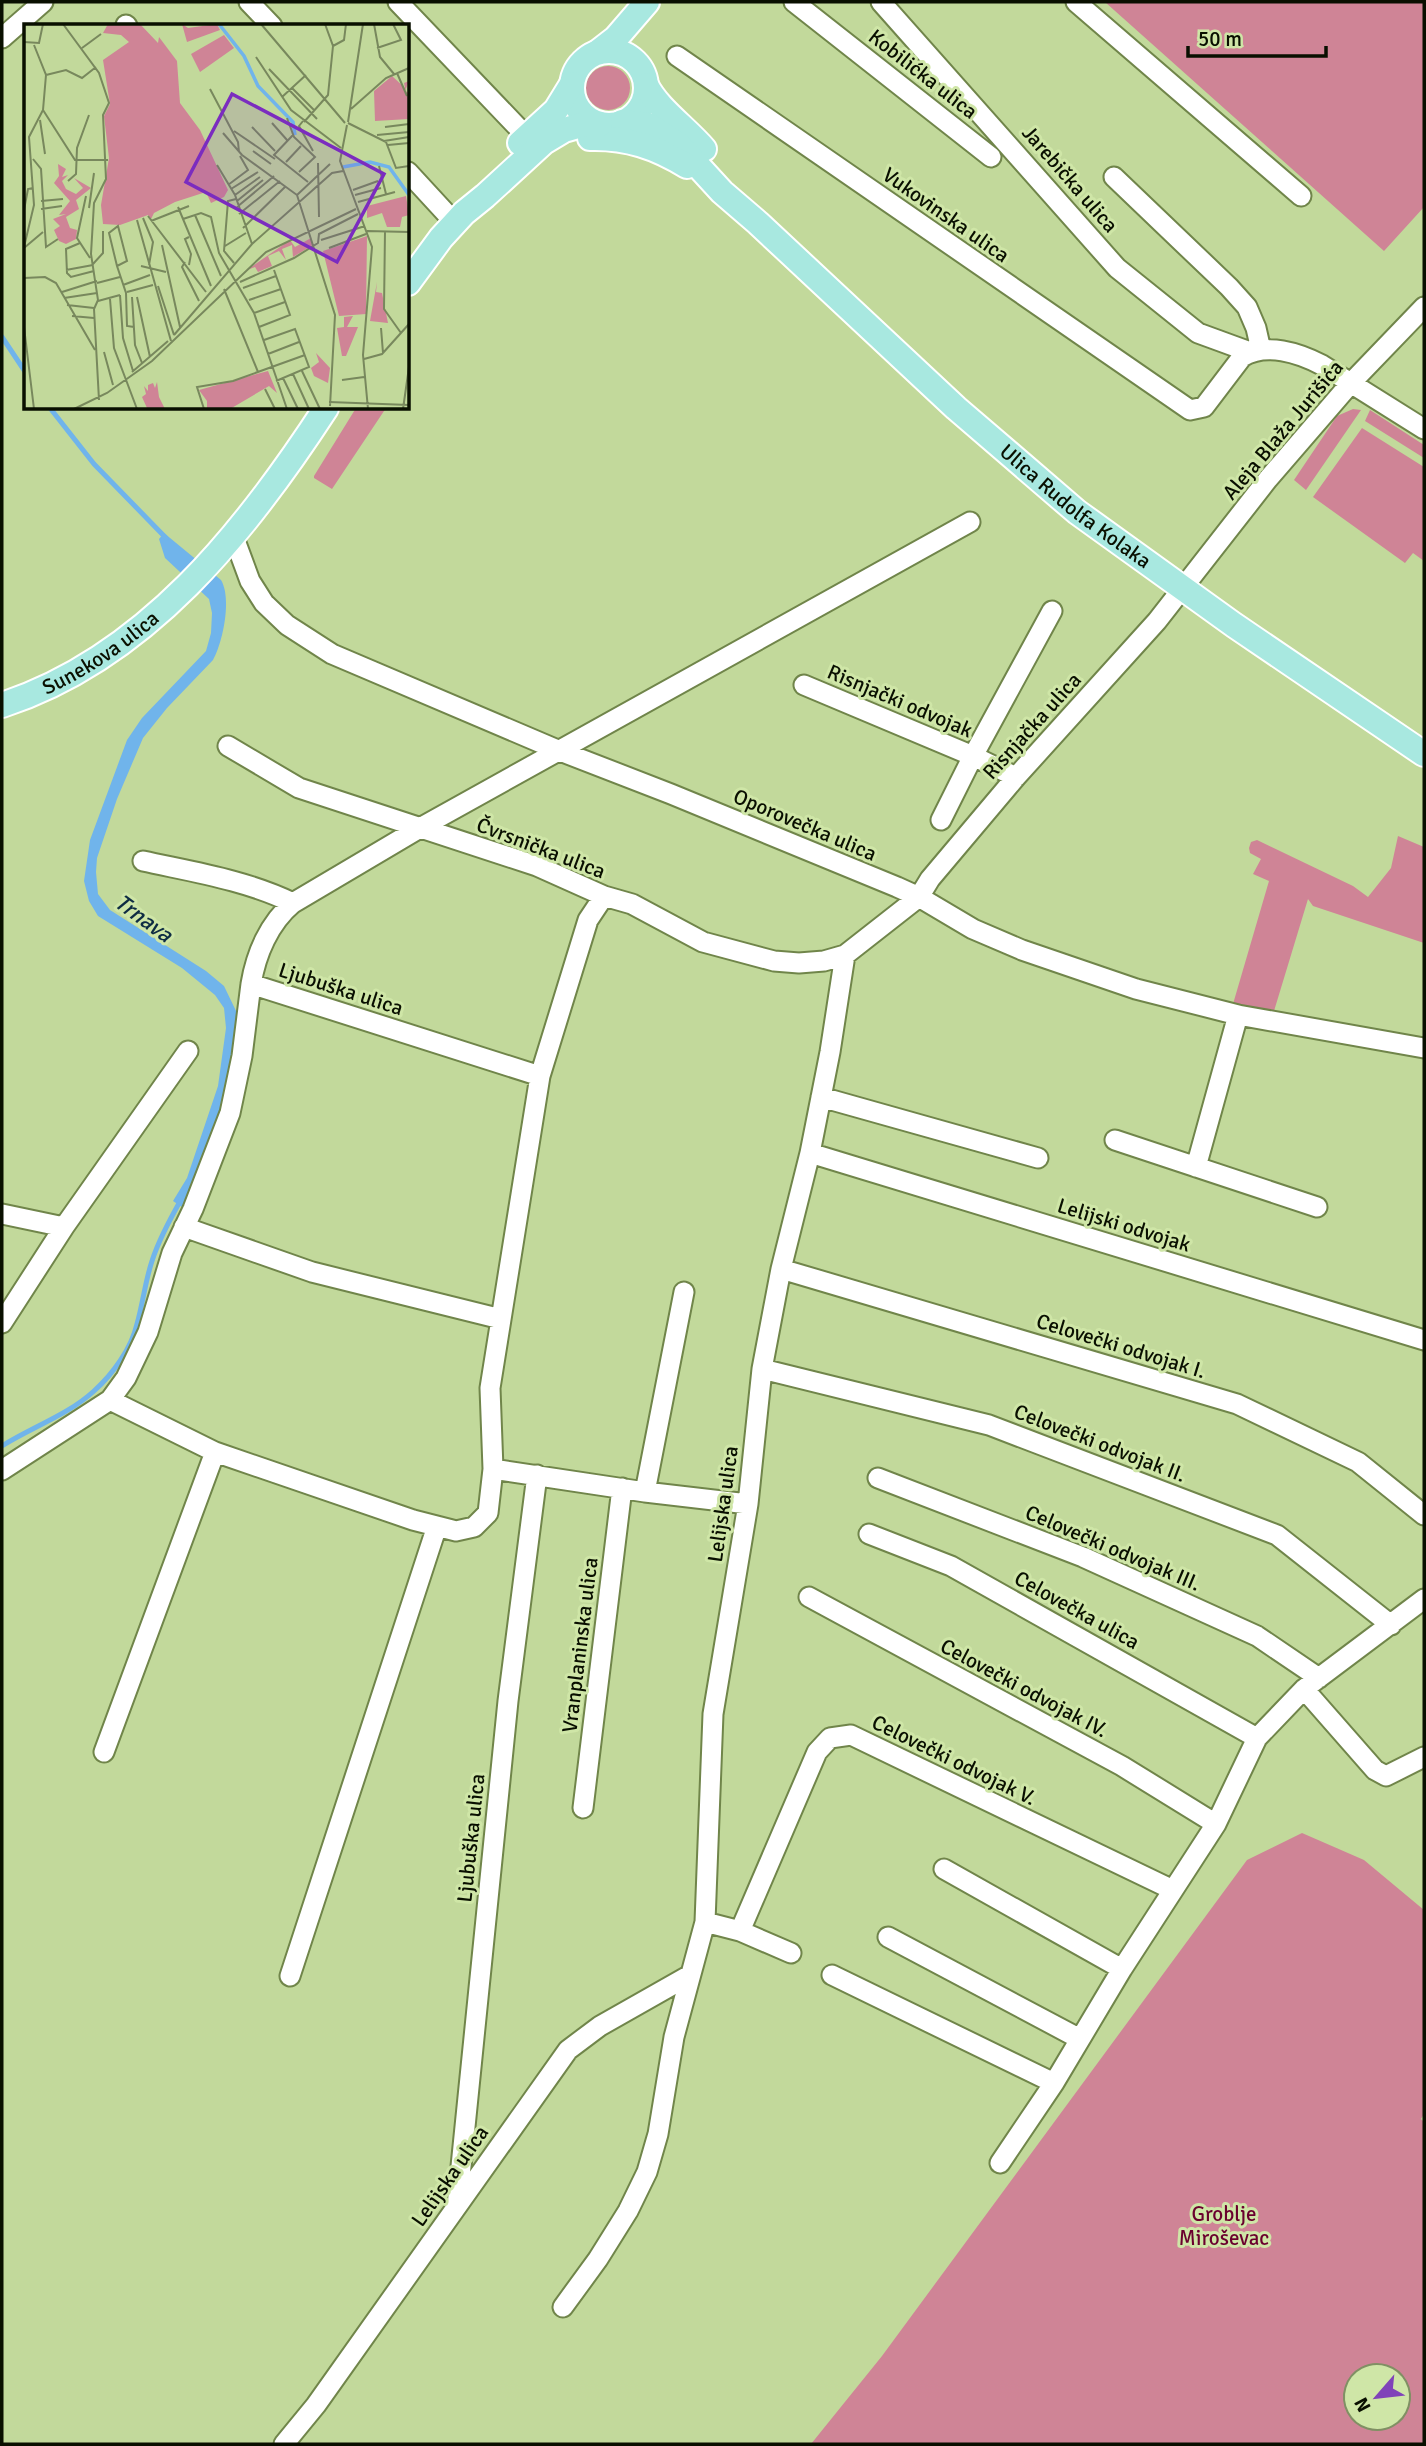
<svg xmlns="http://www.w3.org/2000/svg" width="1426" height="2446" font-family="Signika,sans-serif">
	<rect width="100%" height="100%" fill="#c2d99b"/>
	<path fill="#cf8496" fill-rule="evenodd" d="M 1105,2 L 1424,2 L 1424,207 L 1384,251 Z
		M586 88a22 22 0 1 1 44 0a22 22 0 1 1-44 0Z
		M 356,408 L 386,408 L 332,489 L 314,478 L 314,476 Z
		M 1353,409 L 1361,410 L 1306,490 L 1294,480 L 1337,416 Z
		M 1370,410 L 1424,445 L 1424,458 L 1365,421 Z
		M 1362,428 L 1424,467 L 1424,561 L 1413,553 L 1405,563 L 1313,497 Z
		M 1398,836 L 1424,847 L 1424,943 L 1313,906 L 1308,899 L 1274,1011 L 1233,1004 L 1269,881 L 1253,874 L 1261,859 L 1250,853 L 1249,848 L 1251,842 L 1257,840 L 1353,886 L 1368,897 L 1391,868 Z
		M 1302,1833 L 1364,1860 L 1424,1910 L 1424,2114 L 1421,2119 L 1424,2122 L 1424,2444 L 811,2444 L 882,2356 L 1247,1860 ZM 1356,2376 L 1398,2376 L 1398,2418 L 1356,2418 Z"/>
	<path fill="#70b4eb" d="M 164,533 L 221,580 C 232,598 223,642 213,660 L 167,708 L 143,738 L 117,799 L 97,858 L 96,872 L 98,894 L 110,910 L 206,971 L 224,986 L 237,1013 L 238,1026 L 228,1097 L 185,1209 L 173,1201 L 187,1178 L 218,1086 L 226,1028 L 224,1008 L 215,995 L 182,968 L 98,916 L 89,901 L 84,881 L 90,840 L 127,740 L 142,718 L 206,651 L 211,633 L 212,613 L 209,599 L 165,558 L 159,539 Z"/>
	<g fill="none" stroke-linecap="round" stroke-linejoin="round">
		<path stroke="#70b4eb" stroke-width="5" d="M 2,337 L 26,373
			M 50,408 L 94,464 L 166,538
			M 2,1446 C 32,1427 68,1415 94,1391 C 113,1374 131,1349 137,1324 C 143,1303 145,1282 152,1261 C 159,1239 170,1219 182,1198"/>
		<g stroke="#70854a" stroke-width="23">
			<path id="minor" d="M 249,2 L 272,26
				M 398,2 L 527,137
				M 794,2 L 991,157
				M 881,2 L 1117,268 L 1198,333 L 1250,352
				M 1076,2 L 1301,196
				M 126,25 L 127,26
				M 2,38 L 43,2
				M 677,56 L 1190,410 L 1204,407 L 1242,357 C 1266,342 1299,353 1322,365 L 1424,429
				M 408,172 L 455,223
				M 1114,177 L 1229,287 L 1247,307 L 1256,328 L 1261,350
				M 233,535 L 250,581 L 264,603 L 287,625 L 332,654 L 560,751 L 671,794 L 897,887 L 919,897 L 973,929 L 1022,950 L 1136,989 L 1238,1015 L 1424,1048
				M 804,685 L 973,756 L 1016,777
				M 228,746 L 299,788 L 537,866 L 604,896 L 632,904 L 703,942 L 774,961 L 799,963 L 824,961 L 845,955
				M 941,820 L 973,756 L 1052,611
				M 143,861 C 193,872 246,880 293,903 C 269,923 256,954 251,984
				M 293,903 L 418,829 L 970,522
				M 821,1097 L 1038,1158
				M 1115,1140 L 1317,1207
				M 810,1153 L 1424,1340
				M 1196,1167 L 1238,1015
				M 2,1214 L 64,1227
				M 184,1227 L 312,1272 L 501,1319
				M 781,1269 L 1237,1404 L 1358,1462 L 1424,1515
				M 2,1323 L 64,1227 L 188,1051
				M 762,1369 L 989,1425 L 1277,1535 L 1391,1625
				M 110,1400 L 215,1452 L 413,1520 L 456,1531 L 474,1527 L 488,1513 L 493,1469 L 490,1388 L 540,1076 L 588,920 L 604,896
				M 493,1469 L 645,1492 L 748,1504
				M 2,1470 L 110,1400 L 126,1378 L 148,1332 L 172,1253 L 193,1209 L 230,1113 L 242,1056 L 251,984 L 540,1076
				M 878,1478 L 1083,1557 L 1257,1636 L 1319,1678
				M 645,1492 L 684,1292
				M 869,1534 L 951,1566 L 1257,1738
				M 809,1597 L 1122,1766 L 1216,1824
				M 1304,1689 L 1375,1770 L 1386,1776 L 1424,1757
				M 104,1752 L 215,1452
				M 583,1808 L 622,1488
				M 944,1869 L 1122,1969
				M 705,1922 L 740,1931 L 791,1953
				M 740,1931 L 817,1752 L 830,1738 L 851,1735 L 1173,1890
				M 888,1937 L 1080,2039
				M 832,1975 L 1054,2083
				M 290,1976 L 437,1526
				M 1000,2163 L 1054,2083 L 1122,1969 L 1216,1824 L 1257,1738 L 1304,1689 L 1424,1599
				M 457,2206 L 508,1701 L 537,1475
				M 563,2307 L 598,2259 L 628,2211 L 647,2172 L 658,2134 L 674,2037 L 705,1922 L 713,1714 L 748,1504 L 762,1369 L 781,1269 L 810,1153 L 830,1052 L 845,955 L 919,897 L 930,879 L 1016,777 L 1157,621 L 1268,479 L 1350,384 L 1424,307
				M 284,2444 L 316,2405 L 568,2050 L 600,2026 L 690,1975"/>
		</g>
		<g stroke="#fff" stroke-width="28">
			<g id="major">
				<circle cx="609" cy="88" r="37"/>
				<path d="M 598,52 L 616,38 L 647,2"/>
				<path d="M 646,85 C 657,108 686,128 704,149"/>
				<path id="s1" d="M 622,122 L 648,125 L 678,144 L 722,192 L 758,223 L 956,408 L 1077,512 L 1234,625 L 1424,754"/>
				<path d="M 590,138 C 627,137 656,147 687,166"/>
				<path d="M 520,143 L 556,110 L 572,84"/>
				<path d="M 408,283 L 441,238 L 464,213 L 485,196 L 544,142 L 564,130 L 585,124 L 600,124"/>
				<path id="s2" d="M 2,705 C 146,658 246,531 326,408"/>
			</g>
		</g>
		<use href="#minor" stroke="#fff" stroke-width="19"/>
		<use href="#major" stroke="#a8e8e0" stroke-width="24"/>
	</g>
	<g text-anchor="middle" stroke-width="6" stroke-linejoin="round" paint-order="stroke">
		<g font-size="21" fill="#090f00" stroke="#cfe6a7">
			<text transform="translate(923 74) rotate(38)" y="7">Kobilićka ulica</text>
			<text transform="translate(1070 179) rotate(49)" y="7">Jarebička ulica</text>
			<text transform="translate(946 215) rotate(35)" y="7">Vukovinska ulica</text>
			<text transform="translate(1283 430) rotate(-50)" y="7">Aleja Blaža Jurišića</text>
			<text dy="7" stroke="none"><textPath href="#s1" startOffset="600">Ulica Rudolfa Kolaka</textPath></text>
			<text dy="7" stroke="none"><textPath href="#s2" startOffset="112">Sunekova ulica</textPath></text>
			<text transform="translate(900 701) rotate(23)" y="7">Risnjački odvojak</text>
			<text transform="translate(1032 726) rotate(-48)" y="7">Risnjačka ulica</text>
			<text transform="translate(805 825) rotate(23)" y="7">Oporovečka ulica</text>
			<text transform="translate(541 848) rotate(21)" y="7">Čvrsnička ulica</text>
			<text transform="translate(341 989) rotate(18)" y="7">Ljubuška ulica</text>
			<text transform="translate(1124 1225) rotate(17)" y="7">Lelijski odvojak</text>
			<text transform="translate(1121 1346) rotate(17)" y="7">Celovečki odvojak I.</text>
			<text transform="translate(1100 1443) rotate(21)" y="7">Celovečki odvojak II.</text>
			<text transform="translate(723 1504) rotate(-82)" y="7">Lelijska ulica</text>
			<text transform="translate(1113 1548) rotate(23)" y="7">Celovečki odvojak III.</text>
			<text transform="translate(1077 1610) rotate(29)" y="7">Celovečka ulica</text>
			<text transform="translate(580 1645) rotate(-83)" y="7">Vranplaninska ulica</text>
			<text transform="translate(1024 1688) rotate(28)" y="7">Celovečki odvojak IV.</text>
			<text transform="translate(954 1760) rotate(26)" y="7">Celovečki odvojak V.</text>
			<text transform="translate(471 1838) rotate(-84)" y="7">Ljubuška ulica</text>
			<text transform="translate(450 2176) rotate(-55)" y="7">Lelijska ulica</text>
		</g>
		<g font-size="21" fill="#6a002e" stroke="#cfe6a7">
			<text x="1224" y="2221">Groblje<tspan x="1224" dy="24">Miroševac</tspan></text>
		</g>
		<g font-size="23" font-style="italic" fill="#0e2c43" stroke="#cfe6a7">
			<text transform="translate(144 918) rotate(36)" y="8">Trnava</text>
		</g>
	</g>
	<g transform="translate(24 24)">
		<rect width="385" height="385" fill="#c2d99b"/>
		<path d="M 84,0 L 116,0 L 134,19 L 135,13 L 153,37 L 156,79 L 176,106 L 204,166 L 200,173 L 187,179 L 182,168 L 151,178 L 130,189 L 127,195 L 124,191 L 96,201 L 79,200 L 77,181 L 85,134 L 80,92 L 86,80 L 79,36 L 105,18 L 97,11 L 79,9 ZM 158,0 L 164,4 L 193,0 L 196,6 L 163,18 ZM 200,11 L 210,24 L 176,48 L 167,30 ZM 368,52 L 381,64 L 380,59 L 385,57 L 381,67 L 385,69 L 385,95 L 351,97 L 350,67 ZM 34,140 L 42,145 L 38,153 L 44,151 L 38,157 L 42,165 L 52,170 L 59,164 L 50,154 L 67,164 L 52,176 L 55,185 L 42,193 L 46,204 L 53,206 L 52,215 L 42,220 L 35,217 L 30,206 L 36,202 L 29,195 L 42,190 L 35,191 L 46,177 L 30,159 L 35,152 ZM 382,172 L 385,191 L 378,193 L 376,203 L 363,203 L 358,189 L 343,194 L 343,182 ZM 343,212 L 342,290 L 315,292 L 299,227 ZM 287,214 L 289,221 L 269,233 L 268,221 L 258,225 L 262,236 L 255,227 L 244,232 L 248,242 L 234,248 L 231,243 L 223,246 L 266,216 L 271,223 ZM 353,258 L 352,268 L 358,269 L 364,299 L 346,297 ZM 329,292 L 323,303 L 334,303 L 322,332 L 318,332 L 313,304 L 320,303 L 320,293 ZM 292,329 L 306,344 L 304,359 L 290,352 L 287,344 L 295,338 ZM 244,347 L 253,369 L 245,362 L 206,385 L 183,385 L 183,377 L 175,366 ZM 133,358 L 135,373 L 141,385 L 123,384 L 118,373 L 122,370 L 120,362 L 124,367 L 124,361 L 129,359 L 131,364 Z" fill="#cf8496"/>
		<path fill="none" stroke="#70b4eb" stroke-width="3.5" d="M 195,0 L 220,32 L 234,62 L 269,98 L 271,111M 319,143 L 346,138 L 365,143 L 385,171"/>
		<path fill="none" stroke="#78885d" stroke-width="2" d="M 39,0 L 75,49 L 85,79 L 79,91 L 82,155 L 70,179 L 67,230 L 74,276 L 70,285 L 75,376M 237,0 L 321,99M 350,0 L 356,33 L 370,50M 0,18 L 15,19 L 19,0M 309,22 L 320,16 L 322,0M 58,24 L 77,10M 353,24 L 377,16 L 369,0M 232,33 L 267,86 L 317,124M 245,45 L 293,95M 373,49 L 383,72M 22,51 L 42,46 L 58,54 L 72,43M 268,64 L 290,86M 186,65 L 214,118 L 215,128M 258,73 L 282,51M 327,85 L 362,54 L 385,44M 19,86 L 51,136 L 84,136M 263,94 L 270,113 L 291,133 L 275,148M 16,96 L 21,130M 279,97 L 275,102 L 289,127M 280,98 L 304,71 L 309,22 L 301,0M 324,98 L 339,0M 248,99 L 263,116M 324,99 L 362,118 L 372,144 L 385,142M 323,101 L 316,137 L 348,223 L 339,331 L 344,385M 228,103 L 251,127M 361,103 L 385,100M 210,107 L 251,135M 199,109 L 218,131 L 273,171 L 311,291 L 306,382M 269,111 L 250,131 L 284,158M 353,111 L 385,108M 360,117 L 385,113M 364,121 L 385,119M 229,127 L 247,140M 9,135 L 17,145 L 22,223 L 34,215M 262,138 L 277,122M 294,139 L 295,193M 193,141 L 211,171 L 228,220M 355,142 L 362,170M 44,157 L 52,150 L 53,124 L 65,91M 204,161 L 224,146 L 216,132M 207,165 L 234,148M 329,166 L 354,157M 211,171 L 236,153M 273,171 L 306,140M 331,171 L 357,164M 62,172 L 53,214 L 66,234M 17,177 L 39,175M 213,177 L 239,156M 334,178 L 371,168M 154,183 L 187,262M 213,183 L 250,152M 65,184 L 70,149M 17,185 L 38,182M 0,186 L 4,165 L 9,164M 215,190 L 256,157M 171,191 L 197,252M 124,192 L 182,268M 119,194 L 129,218 L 125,241M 159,195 L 177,189 L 187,193 L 195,229 L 230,289 L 263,385M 113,196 L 147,317M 127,197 L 165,182M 219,204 L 262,162M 343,207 L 385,208M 361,207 L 360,285 L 377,309M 297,216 L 341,202M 56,219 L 42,225 L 43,249 L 47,253 L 70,247M 138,221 L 156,303M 201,222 L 222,209M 0,223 L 10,181 L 5,113 L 19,86 L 22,51 L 10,21M 0,224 L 19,208M 305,224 L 342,210M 161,238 L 158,243 L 175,277M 210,239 L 200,227 L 204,177 L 212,175M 69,240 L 79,229 L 79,207M 165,241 L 167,230 L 161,215 L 165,213M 93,242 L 103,237 L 94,202 L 85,209 L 93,242 L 102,269 L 103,302 L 110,303M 117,242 L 142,248M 42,246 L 69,241M 0,254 L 21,253 L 32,259 L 71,326M 216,258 L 270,234 L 294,219 L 295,210 L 334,190M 73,259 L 96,253M 99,261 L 126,251M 134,262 L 150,311M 219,264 L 252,252M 200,265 L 234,348M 38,268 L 73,257M 103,268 L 129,261M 96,271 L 99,314 L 109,347M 108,273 L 111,321 L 118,339M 113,273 L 126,333M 40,274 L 73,269M 86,275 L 90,324 L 113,385M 225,276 L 257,265M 74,277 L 96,271M 43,281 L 70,284M 230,289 L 261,278M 48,292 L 70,294M 0,303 L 10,385M 235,303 L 266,291 L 250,246M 357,304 L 359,329M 150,311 L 228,220 L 308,149 L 319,147M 240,316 L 271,305 L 285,343 L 252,357M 80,328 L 89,361M 244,330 L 275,318M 340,335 L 358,330 L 385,300M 278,347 L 296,385M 108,348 L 144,317M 269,350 L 285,385M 259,354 L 274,385M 318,356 L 340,353M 241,365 L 251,385M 305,378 L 385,381M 50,385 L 83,369 L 128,337 L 242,228 L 332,185M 180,385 L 173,363 L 209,357 L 281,331M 379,385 L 385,343"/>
		<path fill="#7b2cbf" fill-opacity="0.15" stroke="#7b2cbf" stroke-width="3.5" d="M 208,70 L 360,150 L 313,238 L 162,158 Z"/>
		<rect width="385" height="385" fill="none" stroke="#090f00" stroke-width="3.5"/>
	</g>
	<rect width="1426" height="2446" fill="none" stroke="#090f00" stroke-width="7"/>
	<g transform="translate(1377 2397) rotate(242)"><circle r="33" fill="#cfe6a7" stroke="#809064" stroke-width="2"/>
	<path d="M0-5L12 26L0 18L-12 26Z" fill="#8043b9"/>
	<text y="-10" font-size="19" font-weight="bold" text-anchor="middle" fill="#090f00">N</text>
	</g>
	<path d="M1188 46v10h138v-10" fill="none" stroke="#090f00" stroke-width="3.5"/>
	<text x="1198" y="46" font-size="21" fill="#090f00" stroke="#cfe6a7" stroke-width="5" paint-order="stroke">50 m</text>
</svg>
